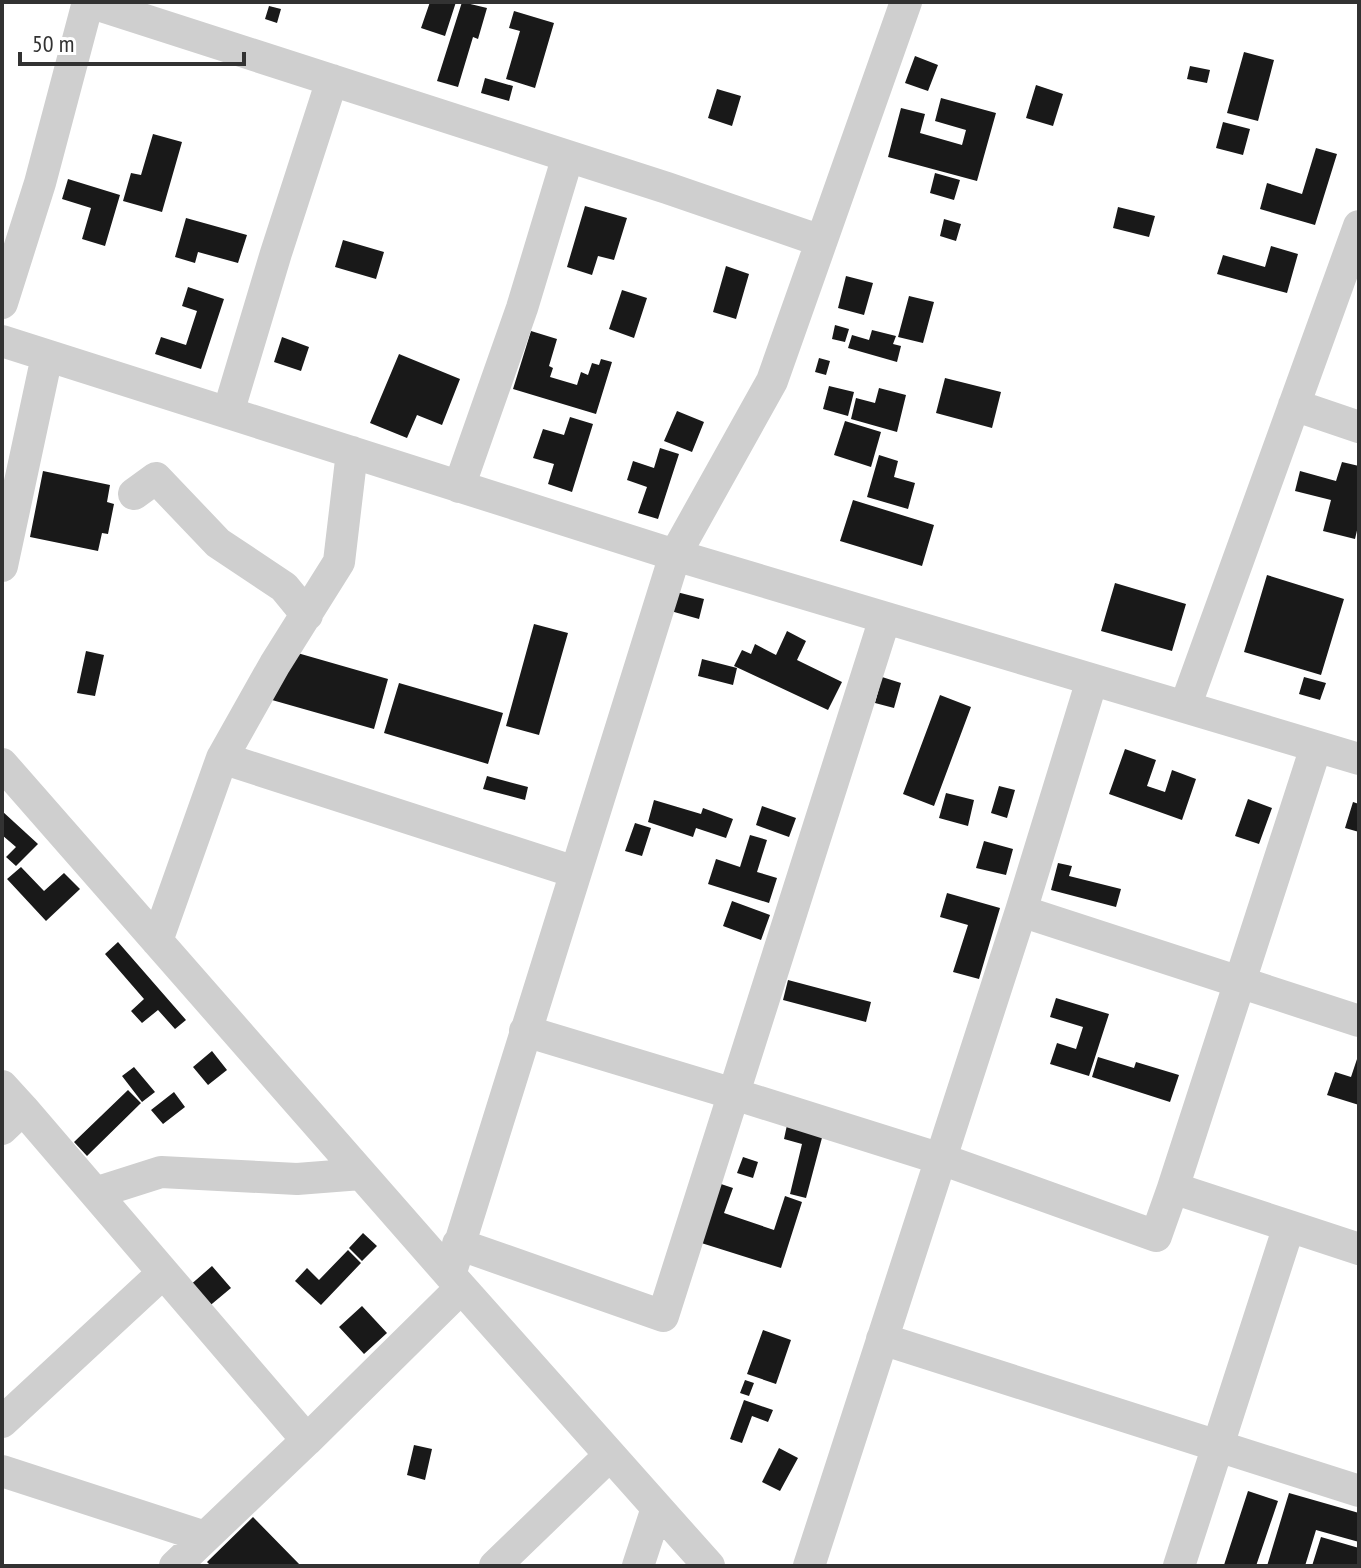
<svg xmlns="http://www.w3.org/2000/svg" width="1361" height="1568" font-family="'PT Sans Narrow',sans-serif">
	<rect width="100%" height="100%" fill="#fff"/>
	<path fill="#191919" d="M 430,2 L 456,2 L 445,36 L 421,28 Z
		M 462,2 L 487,8 L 478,39 L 473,37 L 458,87 L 437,81 Z
		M 269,6 L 281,9 L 277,23 L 265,19 Z
		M 514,11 L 554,23 L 535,88 L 506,79 L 520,31 L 509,28 Z
		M 1244,52 L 1274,60 L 1258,121 L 1227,113 Z
		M 915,56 L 938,65 L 928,91 L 905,83 Z
		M 1190,66 L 1210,70 L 1207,83 L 1187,79 Z
		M 485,78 L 513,86 L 509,101 L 481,93 Z
		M 1036,85 L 1063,94 L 1053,126 L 1026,118 Z
		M 717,89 L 741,96 L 732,126 L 708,118 Z
		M 941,98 L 996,113 L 977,181 L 888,157 L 901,108 L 925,114 L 920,133 L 962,145 L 966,130 L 935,121 Z
		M 1223,122 L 1250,129 L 1243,155 L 1216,148 Z
		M 153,134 L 182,142 L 162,212 L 123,201 L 131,173 L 141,175 Z
		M 1316,148 L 1337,154 L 1315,225 L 1260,209 L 1267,183 L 1302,194 Z
		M 935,173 L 960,180 L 954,200 L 930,193 Z
		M 68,179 L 120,195 L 105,246 L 82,239 L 91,208 L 62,199 Z
		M 585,206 L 627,218 L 614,260 L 598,256 L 592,275 L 567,267 Z
		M 1118,207 L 1155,216 L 1149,237 L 1113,228 Z
		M 186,218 L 247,235 L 238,263 L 198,252 L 195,263 L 175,257 Z
		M 944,219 L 961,224 L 956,241 L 940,236 Z
		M 343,240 L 384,252 L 376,279 L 335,267 Z
		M 1271,246 L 1298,254 L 1287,293 L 1217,274 L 1223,255 L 1265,267 Z
		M 726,266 L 749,274 L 736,319 L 713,312 Z
		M 846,276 L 873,283 L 864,315 L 838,308 Z
		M 188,287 L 224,299 L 201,369 L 155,354 L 161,337 L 186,345 L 197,311 L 182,306 Z
		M 622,290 L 647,298 L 634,338 L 609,329 Z
		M 909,296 L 934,302 L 923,343 L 898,337 Z
		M 835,325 L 849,329 L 845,342 L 832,339 Z
		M 872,330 L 896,336 L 893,344 L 901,346 L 897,362 L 848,348 L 852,335 L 869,340 Z
		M 531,331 L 557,339 L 549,366 L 553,368 L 550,377 L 577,385 L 581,372 L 588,375 L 592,363 L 599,365 L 601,359 L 612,362 L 596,414 L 513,389 Z
		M 282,337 L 309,347 L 301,371 L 274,362 Z
		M 399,354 L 460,379 L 442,425 L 417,415 L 407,438 L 370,423 Z
		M 819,358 L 830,361 L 826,375 L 815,372 Z
		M 945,378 L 1001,392 L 992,428 L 936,413 Z
		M 829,386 L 854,392 L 848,416 L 823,409 Z
		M 879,388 L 906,395 L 897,432 L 851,419 L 856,398 L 875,403 Z
		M 677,411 L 704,422 L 692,452 L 664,441 Z
		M 570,417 L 593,424 L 572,492 L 548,484 L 554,464 L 533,458 L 543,429 L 564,435 Z
		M 845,421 L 881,432 L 871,467 L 834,455 Z
		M 660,448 L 679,454 L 658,519 L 638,513 L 647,487 L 627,480 L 633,461 L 654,468 Z
		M 879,455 L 898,461 L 894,477 L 915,483 L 908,509 L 867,497 Z
		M 1342,462 L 1359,466 L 1359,522 L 1355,539 L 1323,531 L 1331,500 L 1295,491 L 1300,471 L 1336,481 Z
		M 43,471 L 110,485 L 107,502 L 114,504 L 108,534 L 102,533 L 98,551 L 30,537 Z
		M 853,500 L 934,525 L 922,566 L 840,541 Z
		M 1267,575 L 1344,599 L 1321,675 L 1244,652 Z
		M 1115,583 L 1186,604 L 1172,651 L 1101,631 Z
		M 665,589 L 704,599 L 699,619 L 660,608 Z
		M 534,624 L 568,633 L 539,735 L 506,726 Z
		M 787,631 L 806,641 L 797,660 L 842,682 L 828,710 L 734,666 L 742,650 L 751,654 L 755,644 L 776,655 Z
		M 287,650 L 388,679 L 374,729 L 272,700 Z
		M 86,651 L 104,655 L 95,696 L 77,693 Z
		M 702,659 L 737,668 L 733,685 L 698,676 Z
		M 882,677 L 901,683 L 894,708 L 875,703 Z
		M 1304,677 L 1326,683 L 1320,700 L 1299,694 Z
		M 399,683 L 503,713 L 488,764 L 384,733 Z
		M 940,695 L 971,707 L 934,806 L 903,794 Z
		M 1125,749 L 1156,760 L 1147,786 L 1165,792 L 1172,770 L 1196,779 L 1182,820 L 1109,794 Z
		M 487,776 L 528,787 L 525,800 L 483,789 Z
		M 999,786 L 1015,790 L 1007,818 L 991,813 Z
		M 946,793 L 974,800 L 968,826 L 939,818 Z
		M 1248,799 L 1272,808 L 1259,844 L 1235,836 Z
		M 654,800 L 701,814 L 703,808 L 733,819 L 726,838 L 696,828 L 693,837 L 648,822 Z
		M 1353,802 L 1359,804 L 1359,832 L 1345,828 Z
		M 762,806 L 796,818 L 789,837 L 756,825 Z
		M 2,811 L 38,844 L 16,866 L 6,857 L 16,847 L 2,835 Z
		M 635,823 L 651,828 L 642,856 L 625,851 Z
		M 750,835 L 767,840 L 757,872 L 777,878 L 769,903 L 708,884 L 716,859 L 740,867 Z
		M 984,841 L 1013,849 L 1006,875 L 976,868 Z
		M 1058,863 L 1072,866 L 1069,876 L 1121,889 L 1116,907 L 1051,890 Z
		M 21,867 L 44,891 L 64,873 L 80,889 L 46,921 L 7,879 Z
		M 947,893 L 1000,908 L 979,979 L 953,972 L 968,925 L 940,917 Z
		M 732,901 L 770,915 L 761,940 L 723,926 Z
		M 118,942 L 186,1020 L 175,1029 L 158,1010 L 142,1023 L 131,1011 L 144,999 L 105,954 Z
		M 788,980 L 871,1002 L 866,1022 L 783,1000 Z
		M 1056,998 L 1109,1014 L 1089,1076 L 1050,1064 L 1057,1043 L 1076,1049 L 1083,1027 L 1050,1017 Z
		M 212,1051 L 227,1070 L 208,1085 L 193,1067 Z
		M 1358,1056 L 1359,1105 L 1327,1095 L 1335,1072 L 1351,1077 Z
		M 1098,1057 L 1134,1068 L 1136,1062 L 1179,1075 L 1170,1102 L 1092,1077 Z
		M 134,1067 L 155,1092 L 142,1102 L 122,1076 Z
		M 128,1090 L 141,1103 L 87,1156 L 74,1142 Z
		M 174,1092 L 185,1107 L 163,1124 L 151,1110 Z
		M 787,1125 L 823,1134 L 806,1198 L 790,1194 L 802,1144 L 784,1139 Z
		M 743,1157 L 758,1162 L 753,1178 L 737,1173 Z
		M 715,1182 L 733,1188 L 724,1213 L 774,1230 L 785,1196 L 802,1202 L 781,1268 L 695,1241 Z
		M 363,1233 L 377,1246 L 362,1261 L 349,1248 Z
		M 348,1250 L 361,1263 L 321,1305 L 295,1281 L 307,1268 L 319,1280 Z
		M 212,1266 L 231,1288 L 207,1308 L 188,1287 Z
		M 362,1306 L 387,1333 L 364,1354 L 339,1327 Z
		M 763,1330 L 791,1340 L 776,1384 L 747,1374 Z
		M 745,1380 L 754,1383 L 749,1396 L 740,1393 Z
		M 744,1400 L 773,1410 L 768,1422 L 752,1416 L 742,1443 L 730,1439 Z
		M 414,1445 L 432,1449 L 425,1480 L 407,1475 Z
		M 779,1448 L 798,1458 L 780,1491 L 762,1482 Z
		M 1248,1491 L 1278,1501 L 1256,1566 L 1226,1566 L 1224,1565 Z
		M 1289,1493 L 1359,1513 L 1359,1542 L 1316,1530 L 1305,1566 L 1267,1566 Z
		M 253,1517 L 301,1566 L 211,1566 L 207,1562 Z
		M 1321,1537 L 1359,1548 L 1359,1566 L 1312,1566 Z"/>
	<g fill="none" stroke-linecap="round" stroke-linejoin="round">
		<path stroke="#cfcfcf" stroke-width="32" d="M 89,2 L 667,188 L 821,241
			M 2,303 L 40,183 L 88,2
			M 2,341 L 675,555 L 1359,759
			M 1294,405 L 1359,427
			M 228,413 L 276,253 L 332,80
			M 459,487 L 522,308 L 568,156
			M 134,494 L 156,478 L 218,543 L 284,587 L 307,615
			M 2,566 L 47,356
			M 1092,680 L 1021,911 L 1359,1021
			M 1185,707 L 1359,226
			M 222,758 L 575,872
			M 2,764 L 450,1275 L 709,1566
			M 157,941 L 222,758 L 275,664 L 339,562 L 352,452
			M 525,1031 L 734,1094 L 941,1159 L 1156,1236 L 1173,1188
			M 2,1086 L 23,1109
			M 2,1129 L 23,1109 L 307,1440 L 461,1288
			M 95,1193 L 161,1172 L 297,1179 L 361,1174
			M 1289,1226 L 1173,1188 L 1316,747
			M 458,1244 L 663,1316 L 885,618
			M 450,1275 L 675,555 L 772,381 L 906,2
			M 882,1339 L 1359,1491
			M 2,1422 L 163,1273
			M 2,1471 L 205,1537
			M 175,1566 L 307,1440
			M 495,1566 L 610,1455
			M 638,1566 L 657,1508
			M 809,1566 L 1021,911
			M 1179,1566 L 1289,1226 L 1359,1249"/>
	</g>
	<rect width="1361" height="1568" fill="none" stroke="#323232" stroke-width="8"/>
	<path d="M20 52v12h224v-12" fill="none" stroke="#323232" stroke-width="4"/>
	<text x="32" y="52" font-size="24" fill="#323232" stroke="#ffffff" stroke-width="6" paint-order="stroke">50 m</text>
</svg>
